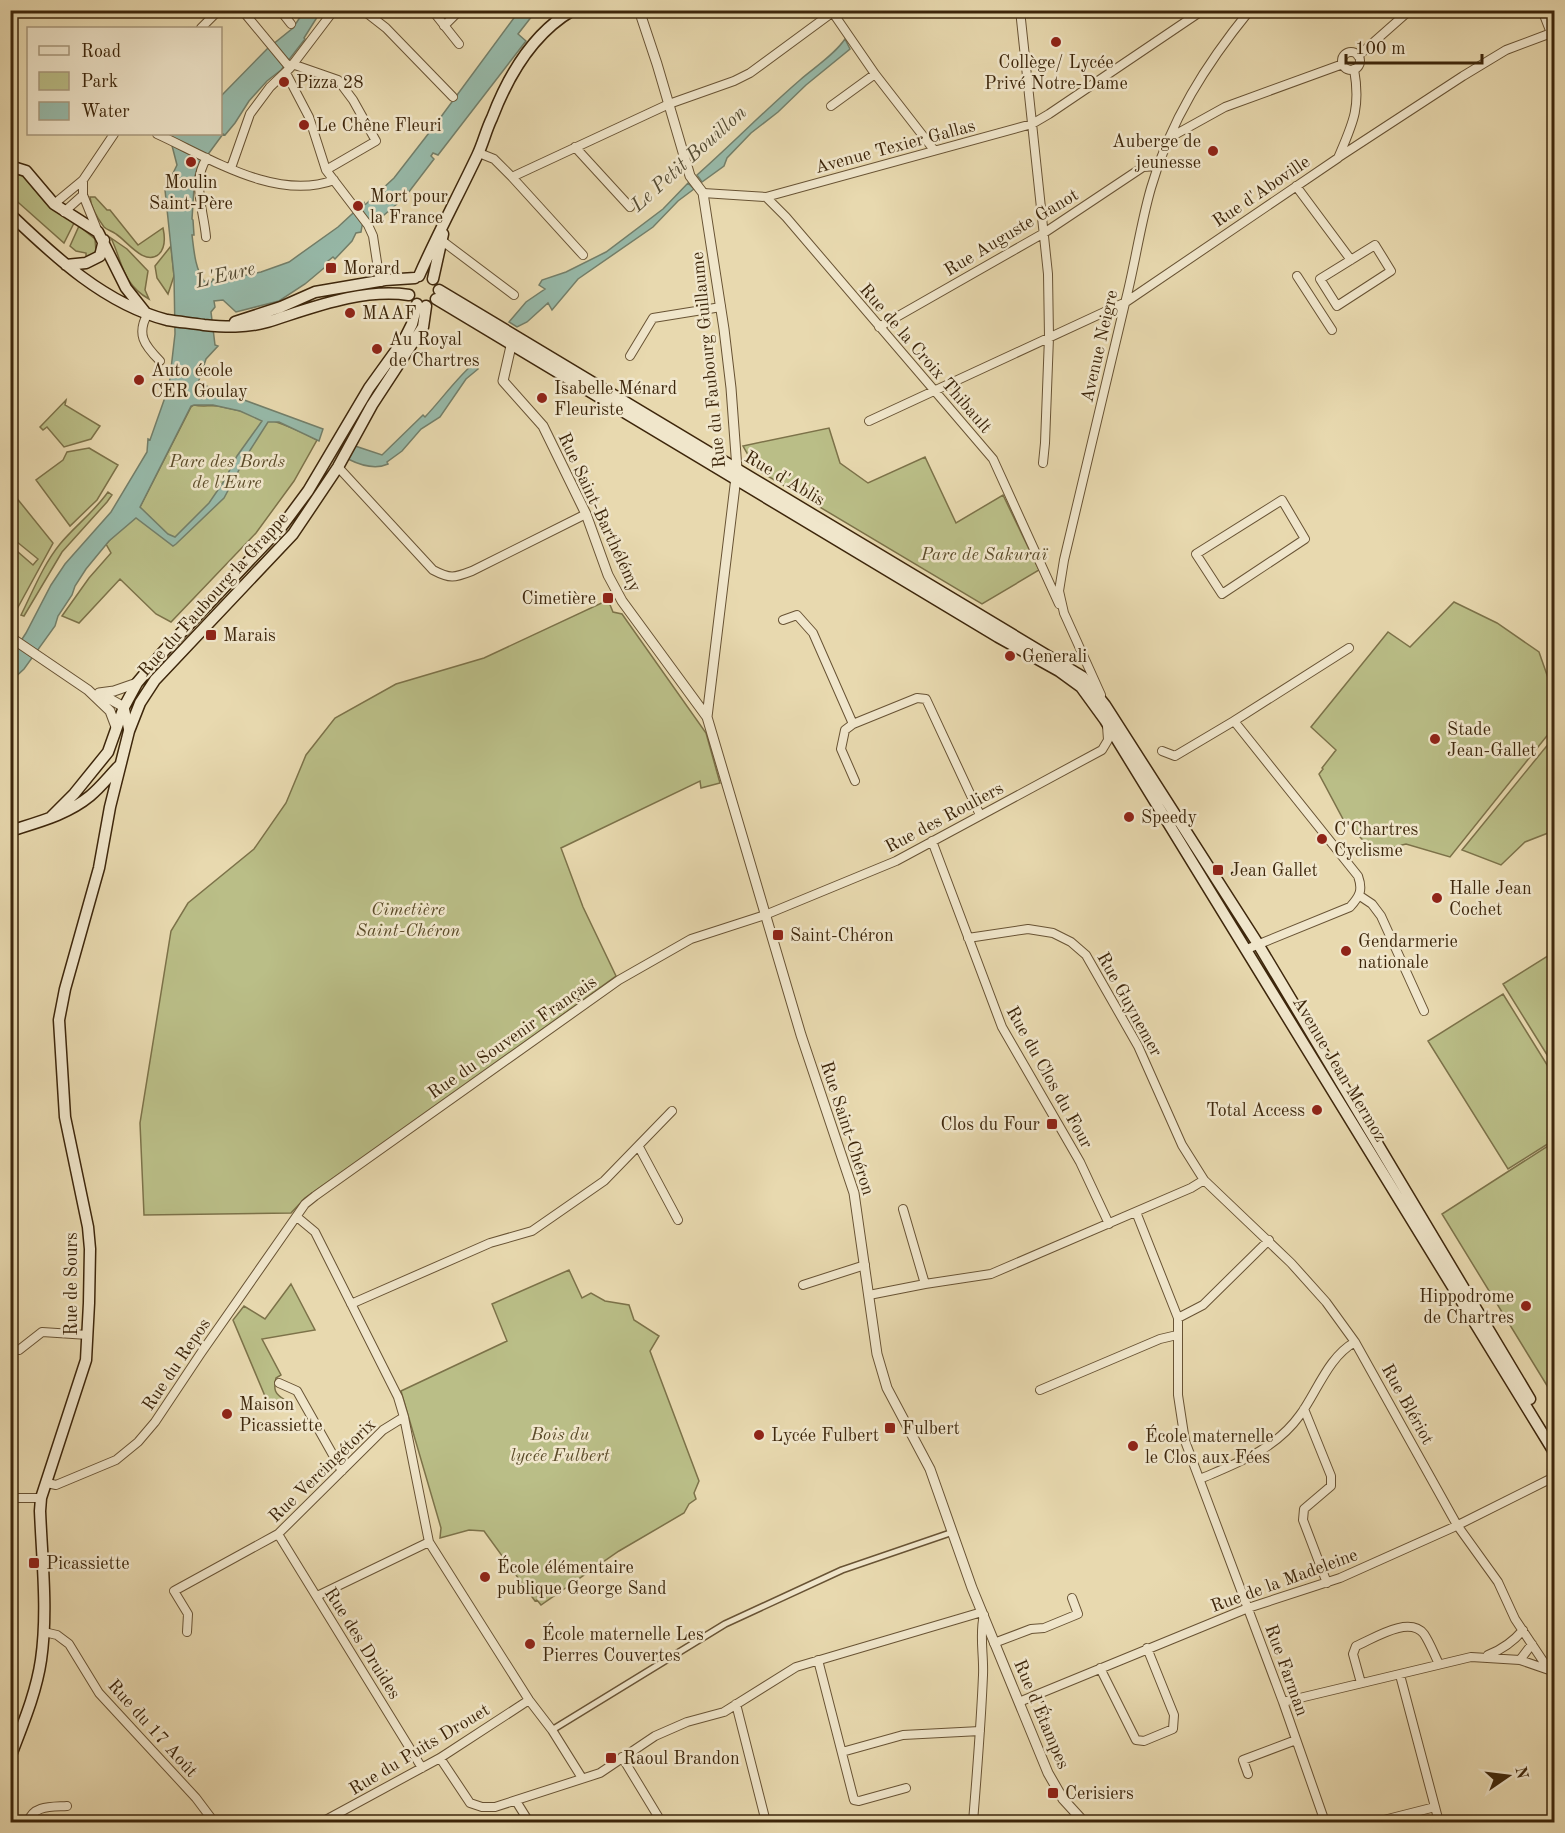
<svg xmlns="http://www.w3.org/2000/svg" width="1565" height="1833" font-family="'Old Standard TT',serif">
	<rect width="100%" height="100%" fill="#e8d9af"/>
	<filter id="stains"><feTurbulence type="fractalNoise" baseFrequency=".00333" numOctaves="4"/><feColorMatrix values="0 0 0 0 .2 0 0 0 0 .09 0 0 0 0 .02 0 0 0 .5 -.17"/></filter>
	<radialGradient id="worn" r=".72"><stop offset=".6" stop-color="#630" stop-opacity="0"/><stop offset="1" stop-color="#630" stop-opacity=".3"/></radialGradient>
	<path fill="#babe87" stroke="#7c7249" stroke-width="1.5" d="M 10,172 L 23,176 L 46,203 L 74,223 L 64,243 L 11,196 Z
		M 90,197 L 95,197 L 107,210 L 110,210 L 138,245 L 163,228 C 165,237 166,247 159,254 C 145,267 127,241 116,234 C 112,231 107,230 104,227 C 98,219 91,207 90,197 Z
		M 79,226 L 95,239 L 96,251 L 92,255 L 86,257 L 86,253 L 76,251 L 70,246 Z
		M 111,238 L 127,249 L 148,271 L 145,290 L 149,299 C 122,284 123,263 111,238 Z
		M 171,246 L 174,276 L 168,294 L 157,278 L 155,266 Z
		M 66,400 L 65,405 L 100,426 L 91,439 L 64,447 L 47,427 L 43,430 L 40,427 Z
		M 194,405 C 202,407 210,405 218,406 C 250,412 288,424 317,440 L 294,481 L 256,533 L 171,622 L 156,614 L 120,579 L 79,623 L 62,616 L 89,578 L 111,553 L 106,544 L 139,509 L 191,407 Z
		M 829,428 L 840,463 L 868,483 L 925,457 L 956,523 L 1003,495 L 1039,570 L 982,604 L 756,469 L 743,446 Z
		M 89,448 L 118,465 L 97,500 L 70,526 L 36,480 L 63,460 L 67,452 Z
		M 11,491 L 53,543 L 11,620 L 11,546 L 33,565 L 38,559 L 11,537 Z
		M 108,492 L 112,495 L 107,502 L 62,552 L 24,616 L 21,615 C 33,591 43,565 60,544 C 75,526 94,512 108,492 Z
		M 608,600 L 613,612 L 622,614 L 706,733 L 720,783 L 701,788 L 700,781 L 561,848 L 583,907 L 616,976 L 452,1095 L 305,1198 L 291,1213 L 144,1215 L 140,1123 L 171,931 L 188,903 L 254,849 L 286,803 L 306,755 L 335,718 L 396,684 L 484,658 Z
		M 1454,602 L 1497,623 L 1539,652 L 1554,695 L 1554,727 L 1450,857 L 1406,844 L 1374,852 L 1343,819 L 1319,774 L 1323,769 L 1322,768 L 1336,750 L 1311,727 L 1388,632 L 1410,647 Z
		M 1554,737 L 1554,827 L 1548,833 L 1525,842 L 1501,865 L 1462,850 Z
		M 1554,952 L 1554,1066 L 1503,984 Z
		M 1503,994 L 1554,1076 L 1554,1140 L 1508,1169 L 1428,1041 Z
		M 1554,1142 L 1554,1397 L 1442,1214 Z
		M 569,1270 L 582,1298 L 591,1293 L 605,1301 L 629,1305 L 634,1320 L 659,1336 L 650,1351 L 699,1481 L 694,1493 L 696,1499 L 689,1504 L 684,1513 L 619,1551 L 541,1605 L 537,1600 L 535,1601 L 484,1531 L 469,1530 L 440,1538 L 441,1528 L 401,1391 L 507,1341 L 492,1304 Z
		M 291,1284 L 315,1330 L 262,1339 L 281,1375 L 276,1378 C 273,1390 275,1394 285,1400 L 270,1408 L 233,1320 L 244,1306 L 265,1319 Z"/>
	<path fill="#97baaa" stroke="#737f6a" stroke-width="1.5" fill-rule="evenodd" d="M 304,11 L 321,11 L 304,38 L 305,39 L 281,70 L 267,81 L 249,101 L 235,123 L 225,135 L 223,134 L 195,172 L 192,219 L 193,220 L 194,235 L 192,235 C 194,251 195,268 204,281 L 212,282 L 213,279 L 220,283 L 222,280 L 261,272 L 289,262 L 338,227 L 364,203 L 364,205 L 366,204 L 394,178 L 432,129 L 519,11 L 536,11 L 518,34 L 526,41 L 438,155 L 433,153 L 431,156 L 434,159 L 405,197 L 377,221 L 369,220 L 362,226 L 361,232 L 356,233 L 352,241 L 335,259 L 333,257 L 328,261 L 330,263 L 305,284 L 279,301 L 236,312 L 223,300 L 214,301 L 215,307 L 211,312 L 215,345 L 218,346 L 206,359 L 198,383 L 323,429 L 319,441 L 279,422 L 268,422 L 247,455 L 224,498 L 176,544 L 173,546 L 136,518 L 109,541 L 86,569 L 75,586 L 72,595 L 58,616 L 55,626 L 24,669 L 11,681 L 11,656 L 26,633 L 51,585 L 65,564 L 111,512 L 147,452 L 148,439 L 150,440 L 169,386 L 175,334 L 174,276 L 165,190 L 177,165 L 169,134 L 220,134 L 221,96 L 267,49 L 293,28 ZM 194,405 L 213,405 L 240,411 L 262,421 L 237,456 L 224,481 L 209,503 L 175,537 L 168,534 L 140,507 L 191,406 Z
		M 845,39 L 850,49 L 806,85 L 778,112 L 751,133 L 727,158 L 724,166 L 702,182 L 697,175 C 732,144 764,111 800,80 C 815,67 834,55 845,39 Z
		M 688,183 L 694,189 L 678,201 L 653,227 L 578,279 L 552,310 L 548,303 L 527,322 L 517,327 L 509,322 L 526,302 L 545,289 L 539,285 L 542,280 L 566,272 L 606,252 L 663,209 Z
		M 473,364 L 478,369 L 466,379 L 440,417 L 421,429 L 402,451 L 387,462 L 388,464 C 375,470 360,465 348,459 L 355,446 L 382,455 L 423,415 L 425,417 C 442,399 455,380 473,364 Z"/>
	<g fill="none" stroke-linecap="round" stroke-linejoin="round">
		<path stroke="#97baaa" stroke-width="16" d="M 178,200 L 198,138 L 202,134"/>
		<g stroke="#685334" stroke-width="8">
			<path id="pedestrian" d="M 552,1730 L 725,1624 L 842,1570 L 953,1532"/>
		</g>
		<g stroke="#685334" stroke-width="10">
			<path id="minor" d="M 242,10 L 290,68
				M 280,10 L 291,24
				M 363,10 L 386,28 L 453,97
				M 432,10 L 459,44
				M 831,10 L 875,74 L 934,150
				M 1020,10 L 1048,274 L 1049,337 L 1045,443 L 1043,463
				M 1538,10 L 1544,15 L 1551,33
				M 444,26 L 460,10
				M 201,28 L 219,10
				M1342 61a9 9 0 1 1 18 0a9 9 0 1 1-18 0Z
				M 1358,56 L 1410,10
				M 292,64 L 338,80 L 353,100 L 376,141 L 326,170
				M 286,73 L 309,117 L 326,170 L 368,225 L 373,236 L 380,282
				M 831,106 L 875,74
				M 157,134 C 208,157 276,202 334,180
				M 1169,138 L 1225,107 L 1343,64
				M 575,147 L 630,207
				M 479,153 L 494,159 L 512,177 L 669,104 L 734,81 L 750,73 L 833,12
				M 1339,157 L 1463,76 L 1506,50 L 1554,32
				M 231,168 L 250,114 L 270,87 L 290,68 L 334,10
				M 512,177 L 583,255
				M 83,180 L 83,195 L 98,232
				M 1296,186 L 1351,260
				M 703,193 L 766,197 L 786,217 L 993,459 L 1059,604
				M 766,197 L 1032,124 L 1049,114 L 1203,10
				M 54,204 L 83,180 L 114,134
				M 64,212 L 83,195
				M 206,237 C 204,212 191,180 207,158
				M 441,240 L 514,295
				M 1375,245 L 1391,271 L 1337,306 L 1320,279 Z
				M 1297,276 L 1332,330
				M 148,313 C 136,334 144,345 160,361
				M 879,327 L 1044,233 L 1143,167 L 1158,166
				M 630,356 L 653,318 L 721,307
				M 869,421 L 1126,302 L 1338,158 C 1353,123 1361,108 1354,69
				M 338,467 L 433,570 C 450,579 454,578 472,571 L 586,514
				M 1282,500 L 1305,539 L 1222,594 L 1196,554 Z
				M 783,620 L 797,615 L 813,633 L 853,724 L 917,698 L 926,699 L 980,815
				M 1101,695 L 1064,613 L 1059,591 L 1064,560 C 1085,475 1104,389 1125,303 C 1135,265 1140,226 1151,188 C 1170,121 1206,64 1250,10
				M 1234,721 L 1349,648
				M 853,724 L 845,730 L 841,749 L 855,781
				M 1162,751 L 1175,756 L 1234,721 L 1358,876 C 1363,890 1360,896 1350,907 L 1247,949
				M 932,841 L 1002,1027 L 1080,1162 L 1109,1224
				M 1360,896 L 1372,904 L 1381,916 L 1424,1011
				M 968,938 L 1028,929 L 1053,933 L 1071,942 L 1086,955 L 1138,1046 L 1182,1145 L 1204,1180 L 1291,1263 L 1326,1302 L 1355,1342 L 1457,1525 L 1498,1582 L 1515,1619 L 1549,1670
				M 639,1147 L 678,1220
				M 903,1209 L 925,1284
				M 1136,1212 L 1178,1318 L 1178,1395 L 1185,1441 L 1283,1702 L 1325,1822
				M 297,1217 L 315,1232 L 398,1397 L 404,1417 L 429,1542 L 529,1700 L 552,1730 L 582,1778
				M 803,1285 L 865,1265
				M 869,1295 L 925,1284 L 991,1274 L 1191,1188 L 1204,1180
				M 351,1304 L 490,1243 L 532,1231 L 604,1181 L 672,1111
				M 1178,1318 L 1203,1305 L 1269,1240
				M 10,1350 L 19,1350 L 42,1332 L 88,1335
				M 279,1383 L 297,1391 L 342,1471
				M 1040,1390 L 1160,1339 L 1177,1335
				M 1304,1409 L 1331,1476 L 1331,1486 L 1304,1509 L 1303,1520 L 1327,1583
				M 1200,1479 C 1237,1463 1275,1450 1300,1415 C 1317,1392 1328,1357 1355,1342
				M 47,1483 L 56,1485 L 116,1460 L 138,1442 L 155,1422 L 201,1353 L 305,1204 L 315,1196 L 619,980 L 691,939 L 765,915 L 896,861 L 1102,750 L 1108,740 L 1107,726
				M 10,1498 L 41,1498
				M 278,1534 L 422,1768
				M 317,1596 L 429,1542
				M 44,1632 L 57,1635 L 69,1644 L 99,1693 L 196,1798 L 214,1822
				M 187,1632 L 188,1614 L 174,1591 L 278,1534 L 383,1430 L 404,1417
				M 994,1643 L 1031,1629 L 1044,1628 L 1078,1614 L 1072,1598
				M 1488,1655 C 1503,1649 1513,1642 1523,1630
				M 818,1660 L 854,1800 L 859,1801 L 906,1788
				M 1520,1660 L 1532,1644
				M 1100,1668 L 1136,1740 L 1144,1741 L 1173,1729 L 1174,1715 L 1147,1648
				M 1400,1675 L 1439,1822
				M 1361,1683 L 1353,1654 L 1356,1646 C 1373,1639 1409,1615 1424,1634 C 1430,1643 1434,1654 1439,1664
				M 1019,1702 L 1248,1608 L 1340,1578 L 1454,1527 L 1554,1477
				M 1283,1702 L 1471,1657 L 1520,1660 L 1549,1670 L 1554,1674
				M 736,1704 L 766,1822
				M 842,1752 L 903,1735 L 980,1731
				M 622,1757 L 659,1818 L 660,1822
				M 440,1758 L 470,1803 L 482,1807 L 495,1807 L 600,1773 L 655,1736 L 687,1722 L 724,1712 L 796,1667 L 982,1612
				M 1248,1774 L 1243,1760 L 1296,1740
				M 516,1801 L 529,1822
				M 28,1822 C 33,1805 52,1807 67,1806
				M 322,1822 L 440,1758 L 529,1700
				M 973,1822 C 977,1773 981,1724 983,1675 C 984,1655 979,1634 984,1615
				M 1376,1822 L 1435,1807"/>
		</g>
		<g stroke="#685334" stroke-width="11">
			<path id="tertiary" d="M 639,10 L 657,64 L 690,176 L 703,193 L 724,329 L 731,388 L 737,469 L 707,717
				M 511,346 L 503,381 L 543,426 L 586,514 L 608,575 L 622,601 L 707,717 L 801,1035 L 854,1193 L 877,1354 L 887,1388 L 930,1469 L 972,1588 L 1048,1773 L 1063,1799 L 1084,1822
				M 10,637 L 88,690 L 110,711 L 116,727
				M 99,693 L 124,707 L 129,731
				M 99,693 L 114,691 L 137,683"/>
		</g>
		<g stroke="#3d260b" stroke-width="13">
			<path id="secondary" d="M 10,166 L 26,171 L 54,204 L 98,232 L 126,288 L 145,312
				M 10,214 C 55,257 105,304 167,320 C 179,322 191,323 204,325 C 225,327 246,328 267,322 C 312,308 361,288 409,295
				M 66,265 L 86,263 L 100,256 L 104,240
				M 419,276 C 437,235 458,196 477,156 C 483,144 486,130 492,118 C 508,76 533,33 573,10
				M 433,279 L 443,234
				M 439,290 L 1083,677 L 1105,705 L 1258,944 L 1530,1399
				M 436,299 L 998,637 L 1059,671 L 1081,687 L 1105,720 L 1554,1452
				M 235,322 L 281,307 L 315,292 L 385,280 L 415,278
				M 51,817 L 74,794 L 108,752 L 124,707 L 137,683 L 163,652 L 282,526 L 308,491 L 369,388 L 405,338 L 412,324 L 417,304
				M 10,831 C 38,822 67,815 90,796 C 101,787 110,775 120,765
				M 10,1758 C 22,1726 36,1694 41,1660 C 48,1612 42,1560 40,1511 L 41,1498 L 86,1360 L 89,1303 L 90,1249 L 88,1227 L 65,1117 L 59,1020 L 65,989 L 99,868 L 110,807 L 129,731 L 140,703 L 155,680 L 293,534 L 338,467 L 372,405 L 423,327 L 426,306"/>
		</g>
		<use href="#pedestrian" stroke="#f0e6cb" stroke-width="5"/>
		<use href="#minor" stroke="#f0e6cb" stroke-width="8"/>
		<use href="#tertiary" stroke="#f0e6cb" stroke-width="9"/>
		<use href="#secondary" stroke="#f0e6cb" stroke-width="10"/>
	</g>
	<g fill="#8f2418" stroke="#f0e6cb" stroke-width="2">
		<circle cx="1056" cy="42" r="6"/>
		<circle cx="284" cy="82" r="6"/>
		<circle cx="304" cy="125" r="6"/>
		<circle cx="1213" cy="151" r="6"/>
		<circle cx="191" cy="162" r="6"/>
		<circle cx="358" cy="206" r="6"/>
		<rect x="325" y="262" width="12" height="12" rx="3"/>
		<circle cx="350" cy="313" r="6"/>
		<circle cx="377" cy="349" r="6"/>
		<circle cx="139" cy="380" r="6"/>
		<circle cx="542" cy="398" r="6"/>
		<rect x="602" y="592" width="12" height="12" rx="3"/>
		<rect x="205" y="629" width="12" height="12" rx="3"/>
		<circle cx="1010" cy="656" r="6"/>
		<circle cx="1435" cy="739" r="6"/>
		<circle cx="1129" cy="817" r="6"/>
		<circle cx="1322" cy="839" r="6"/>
		<rect x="1212" y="864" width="12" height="12" rx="3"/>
		<circle cx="1437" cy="898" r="6"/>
		<rect x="772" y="929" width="12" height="12" rx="3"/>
		<circle cx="1346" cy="951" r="6"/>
		<circle cx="1317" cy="1110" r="6"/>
		<rect x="1046" y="1118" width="12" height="12" rx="3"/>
		<circle cx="1526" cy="1306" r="6"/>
		<circle cx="227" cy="1414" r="6"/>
		<rect x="884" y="1422" width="12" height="12" rx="3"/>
		<circle cx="759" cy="1435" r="6"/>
		<circle cx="1133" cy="1446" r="6"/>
		<rect x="28" y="1557" width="12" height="12" rx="3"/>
		<circle cx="485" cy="1577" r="6"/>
		<circle cx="530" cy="1644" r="6"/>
		<rect x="605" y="1752" width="12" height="12" rx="3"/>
		<rect x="1047" y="1787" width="12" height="12" rx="3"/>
	</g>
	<g text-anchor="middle" stroke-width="5" stroke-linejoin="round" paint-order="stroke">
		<g font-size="18" fill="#3d260b" stroke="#f0e6cb" text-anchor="start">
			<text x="1056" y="68" text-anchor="middle">Collège/ Lycée<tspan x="1056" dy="21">Privé Notre-Dame</tspan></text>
			<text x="296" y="88">Pizza 28</text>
			<text x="316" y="131">Le Chêne Fleuri</text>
			<text x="1201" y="147" text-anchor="end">Auberge de<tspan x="1201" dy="21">jeunesse</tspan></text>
			<text x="191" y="188" text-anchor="middle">Moulin<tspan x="191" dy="21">Saint-Père</tspan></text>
			<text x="370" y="202">Mort pour<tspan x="370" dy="21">la France</tspan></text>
			<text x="343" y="274">Morard</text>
			<text x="362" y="319">MAAF</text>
			<text x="389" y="345">Au Royal<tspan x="389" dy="21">de Chartres</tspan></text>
			<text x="151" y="376">Auto école<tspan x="151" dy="21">CER Goulay</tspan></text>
			<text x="554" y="394">Isabelle Ménard<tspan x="554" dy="21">Fleuriste</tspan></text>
			<text x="596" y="604" text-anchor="end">Cimetière</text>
			<text x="223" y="641">Marais</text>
			<text x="1022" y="662">Generali</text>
			<text x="1447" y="735">Stade<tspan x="1447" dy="21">Jean-Gallet</tspan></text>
			<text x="1141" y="823">Speedy</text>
			<text x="1334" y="835">C'Chartres<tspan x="1334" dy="21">Cyclisme</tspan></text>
			<text x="1230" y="876">Jean Gallet</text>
			<text x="1449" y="894">Halle Jean<tspan x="1449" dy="21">Cochet</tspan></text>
			<text x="790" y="941">Saint-Chéron</text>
			<text x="1358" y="947">Gendarmerie<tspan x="1358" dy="21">nationale</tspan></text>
			<text x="1305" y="1116" text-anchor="end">Total Access</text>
			<text x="1040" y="1130" text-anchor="end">Clos du Four</text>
			<text x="1514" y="1302" text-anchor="end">Hippodrome<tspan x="1514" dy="21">de Chartres</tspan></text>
			<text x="239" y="1410">Maison<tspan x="239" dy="21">Picassiette</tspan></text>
			<text x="902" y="1434">Fulbert</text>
			<text x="771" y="1441">Lycée Fulbert</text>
			<text x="1145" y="1442">École maternelle<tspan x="1145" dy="21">le Clos aux Fées</tspan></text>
			<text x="46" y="1569">Picassiette</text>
			<text x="497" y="1573">École élémentaire<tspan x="497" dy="21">publique George Sand</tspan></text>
			<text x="542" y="1640">École maternelle Les<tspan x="542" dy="21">Pierres Couvertes</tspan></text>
			<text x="623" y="1764">Raoul Brandon</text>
			<text x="1065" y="1799">Cerisiers</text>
		</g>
		<g font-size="18" fill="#3d260b" stroke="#f0e6cb">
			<text transform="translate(895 146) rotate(-15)" y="6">Avenue Texier Gallas</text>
			<text transform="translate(1261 191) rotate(-34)" y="6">Rue d'Aboville</text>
			<text transform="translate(1011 232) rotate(-31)" y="6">Rue Auguste Ganot</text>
			<text transform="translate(1099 346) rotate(-77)" y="6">Avenue Neigre</text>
			<text transform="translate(926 358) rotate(49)" y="6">Rue de la Croix Thibault</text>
			<text transform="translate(708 360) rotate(-96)" y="6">Rue du Faubourg Guillaume</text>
			<text transform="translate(785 478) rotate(31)" y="6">Rue d'Ablis</text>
			<text transform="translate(600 512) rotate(65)" y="6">Rue Saint-Barthélémy</text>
			<text transform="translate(213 594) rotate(-48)" y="6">Rue du Faubourg la Grappe</text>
			<text transform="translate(944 817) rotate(-28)" y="6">Rue des Rouliers</text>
			<text transform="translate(1130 1004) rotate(61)" y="6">Rue Guynemer</text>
			<text transform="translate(512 1037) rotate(-35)" y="6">Rue du Souvenir Français</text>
			<text transform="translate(1340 1069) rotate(59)" y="6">Avenue Jean Mermoz</text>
			<text transform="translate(1050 1077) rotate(61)" y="6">Rue du Clos du Four</text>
			<text transform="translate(848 1128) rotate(72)" y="6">Rue Saint-Chéron</text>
			<text transform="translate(71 1284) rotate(-90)" y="6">Rue de Sours</text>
			<text transform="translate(176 1364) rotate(-56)" y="6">Rue du Repos</text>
			<text transform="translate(1408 1404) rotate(61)" y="6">Rue Blériot</text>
			<text transform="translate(322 1470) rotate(-44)" y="6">Rue Vercingétorix</text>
			<text transform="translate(1284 1580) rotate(-20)" y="6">Rue de la Madeleine</text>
			<text transform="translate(363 1643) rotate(58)" y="6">Rue des Druides</text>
			<text transform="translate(1287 1670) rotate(70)" y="6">Rue Farman</text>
			<text transform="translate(1042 1714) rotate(67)" y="6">Rue d'Étampes</text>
			<text transform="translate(153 1728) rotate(48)" y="6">Rue du 17 Août</text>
			<text transform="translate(419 1749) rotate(-31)" y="6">Rue du Puits Drouet</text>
		</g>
		<g font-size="18" font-style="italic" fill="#5c4c2a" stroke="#f0e6cb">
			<text x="227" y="467">Parc des Bords<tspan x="227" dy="21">de l'Eure</tspan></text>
			<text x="984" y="560">Parc de Sakuraï</text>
			<text x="408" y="915">Cimetière<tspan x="408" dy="21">Saint-Chéron</tspan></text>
			<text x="560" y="1440">Bois du<tspan x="560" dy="21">lycée Fulbert</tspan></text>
		</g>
		<g font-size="20" font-style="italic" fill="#544b33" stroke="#f0e6cb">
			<text transform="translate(688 158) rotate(-42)" y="7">Le Petit Bouillon</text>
			<text transform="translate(225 274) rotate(-13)" y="7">L'Eure</text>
		</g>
	</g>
	<rect width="1565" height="1833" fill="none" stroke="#e8d9af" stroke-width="36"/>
	<rect x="12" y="12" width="1541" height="1809" fill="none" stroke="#3d260b" stroke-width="3"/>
	<rect x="18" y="18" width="1529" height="1797" fill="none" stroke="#3d260b" stroke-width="1.5"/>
	<rect x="27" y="27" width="195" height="108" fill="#f0e6cb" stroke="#a8997e" stroke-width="1.5"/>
	<rect x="39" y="46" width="30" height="9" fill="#f0e6cb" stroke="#a8997e" stroke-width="1.5"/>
	<text x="81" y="57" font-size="18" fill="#3d260b">Road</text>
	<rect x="39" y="72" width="30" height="18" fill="#babe87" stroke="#a8997e" stroke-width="1.5"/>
	<text x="81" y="87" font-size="18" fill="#3d260b">Park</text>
	<rect x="39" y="102" width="30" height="18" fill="#97baaa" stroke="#a8997e" stroke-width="1.5"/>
	<text x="81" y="117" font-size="18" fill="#3d260b">Water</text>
	<g transform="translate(1508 1776) rotate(76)" stroke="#f0e6cb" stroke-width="4.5" paint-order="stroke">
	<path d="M0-4.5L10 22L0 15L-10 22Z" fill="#3d260b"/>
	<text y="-9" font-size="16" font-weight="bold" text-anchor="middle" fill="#3d260b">N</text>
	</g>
	<path d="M1346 54v9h136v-9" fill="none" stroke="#3d260b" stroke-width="3"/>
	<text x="1355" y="54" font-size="18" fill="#3d260b" stroke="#f0e6cb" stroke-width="4.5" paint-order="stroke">100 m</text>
	<rect width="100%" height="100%" filter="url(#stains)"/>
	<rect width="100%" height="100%" fill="url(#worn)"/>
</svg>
